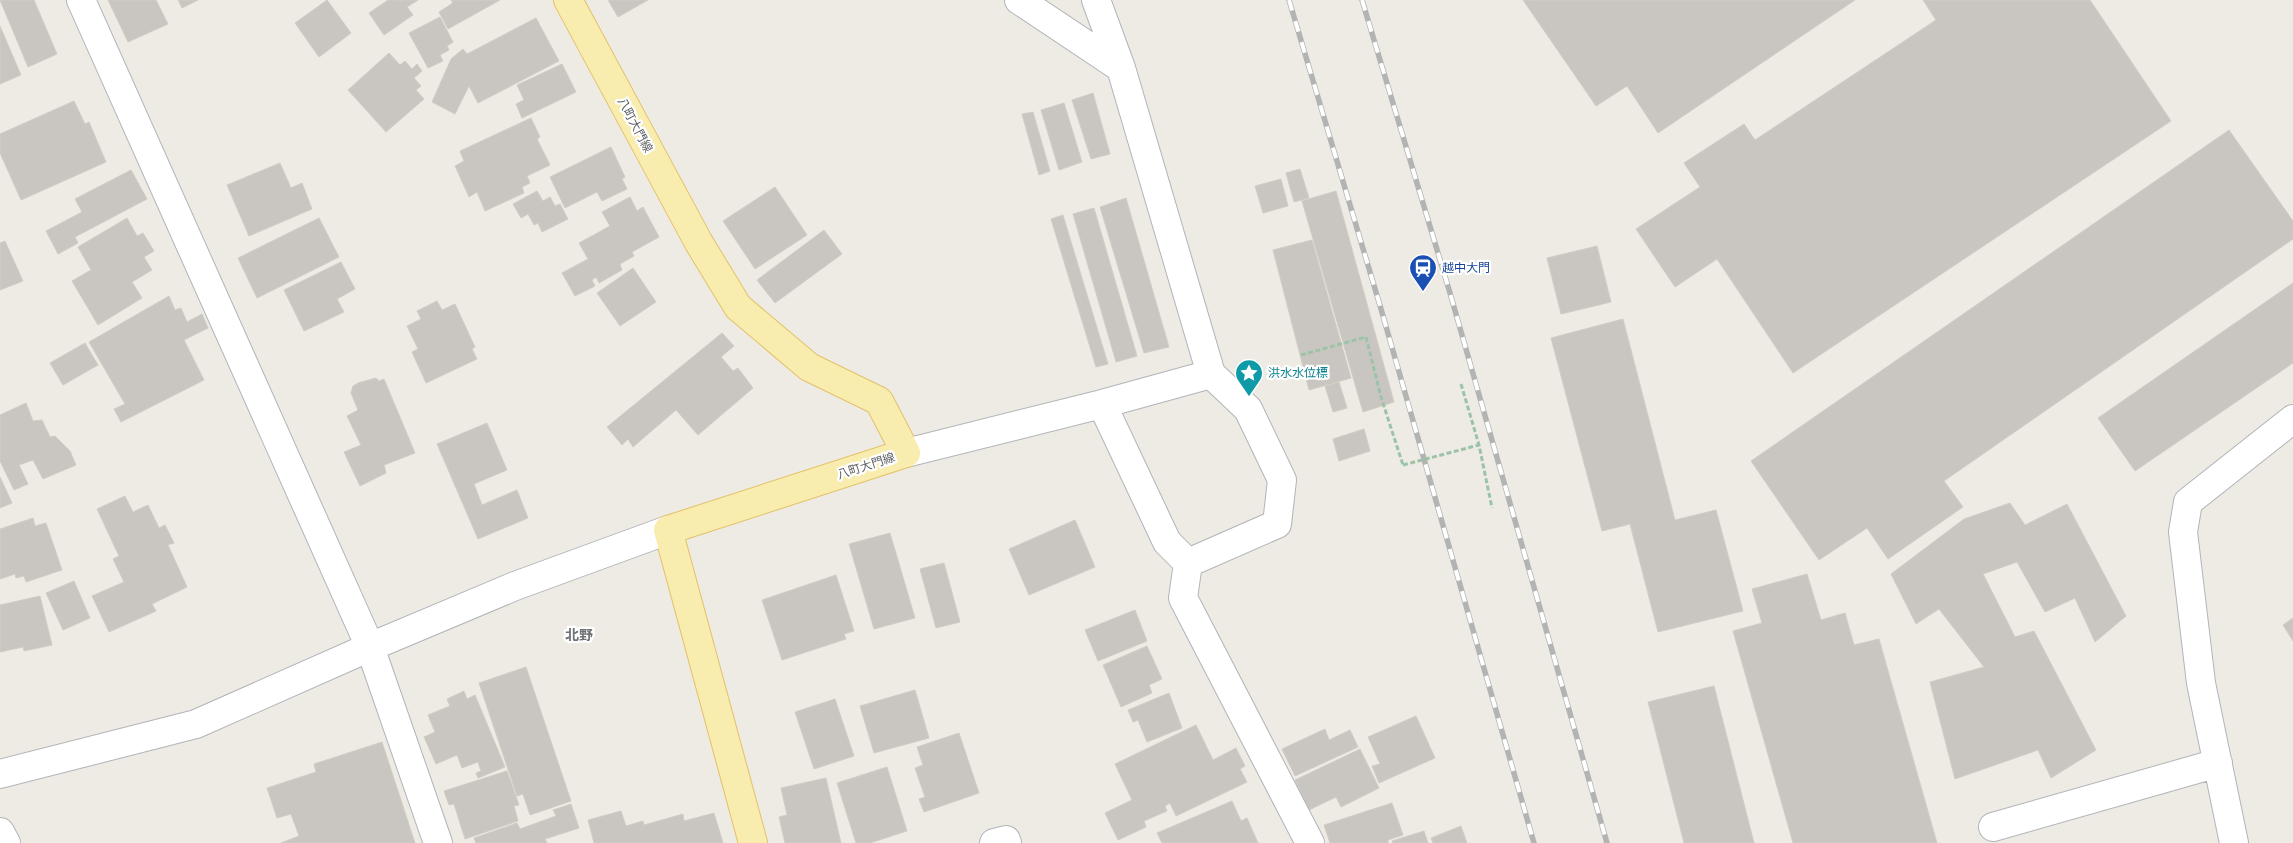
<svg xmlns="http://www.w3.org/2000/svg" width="2293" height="843" font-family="Quicksand,'Noto Sans JP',sans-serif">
	<rect width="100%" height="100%" fill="#edebe4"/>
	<path fill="#c9c6c1" stroke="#d1cdc3" d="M 0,0 L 34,0 L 57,54 L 28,67 Z
		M 108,0 L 156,0 L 168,24 L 128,42 Z
		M 178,0 L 198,0 L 182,8 Z
		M 327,0 L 351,33 L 319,57 L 295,23 Z
		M 388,0 L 418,0 L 407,7 L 413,15 L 384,35 L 369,13 Z
		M 451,0 L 500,0 L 448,29 L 439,12 L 453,3 Z
		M 608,0 L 648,0 L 618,17 Z
		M 1523,0 L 1855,0 L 1658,133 L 1627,86 L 1596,106 Z
		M 1923,0 L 2090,0 L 2171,121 L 1793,373 L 1717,259 L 1675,287 L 1636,229 L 1700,187 L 1684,163 L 1744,124 L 1755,140 L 1936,20 Z
		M 440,17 L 453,42 L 447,46 L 449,50 L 440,55 L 443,61 L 428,68 L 409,33 Z
		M 536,18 L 559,61 L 478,103 L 469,86 L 455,114 L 432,102 L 451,59 L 463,49 L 467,54 Z
		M 0,26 L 21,75 L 0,84 Z
		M 389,53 L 400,65 L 405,61 L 412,69 L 417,64 L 422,71 L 414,78 L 421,86 L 416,90 L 424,99 L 386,132 L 348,90 Z
		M 562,64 L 576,92 L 522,118 L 516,104 L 524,100 L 517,85 Z
		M 1093,93 L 1110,154 L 1091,159 L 1072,100 Z
		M 74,101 L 85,124 L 89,122 L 106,162 L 21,200 L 0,153 L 0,134 Z
		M 1064,103 L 1082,162 L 1059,170 L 1041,110 Z
		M 1033,112 L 1050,171 L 1039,175 L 1022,114 Z
		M 531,118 L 540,137 L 537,139 L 550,165 L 527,176 L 530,183 L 522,187 L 524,193 L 485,211 L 477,192 L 469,197 L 455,166 L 464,161 L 460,151 Z
		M 2229,130 L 2293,221 L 2293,239 L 1944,481 L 1963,507 L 1888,559 L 1867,528 L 1819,560 L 1751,461 Z
		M 611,147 L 625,177 L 622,179 L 627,189 L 602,201 L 597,192 L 565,208 L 550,177 Z
		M 280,163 L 291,188 L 302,183 L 312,209 L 249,236 L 227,185 Z
		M 1300,169 L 1309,198 L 1294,202 L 1286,173 Z
		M 131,170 L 147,199 L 75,237 L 78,243 L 58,254 L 46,231 L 82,212 L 75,199 Z
		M 1281,179 L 1288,206 L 1263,213 L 1255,186 Z
		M 775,187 L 807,235 L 755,269 L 723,221 Z
		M 537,191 L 543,201 L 550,197 L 555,206 L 560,204 L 568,219 L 542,232 L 538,223 L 534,225 L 528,214 L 521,218 L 513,204 Z
		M 1336,191 L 1394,402 L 1363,412 L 1302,201 Z
		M 630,197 L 637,211 L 643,207 L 659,237 L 632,252 L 634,256 L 620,264 L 622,270 L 599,283 L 596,277 L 592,280 L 595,286 L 575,296 L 562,273 L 588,259 L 579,243 L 610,226 L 602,212 Z
		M 1126,198 L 1169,347 L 1144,353 L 1100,207 Z
		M 1094,208 L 1137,356 L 1116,362 L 1073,214 Z
		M 1063,215 L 1108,364 L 1096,367 L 1051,219 Z
		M 127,218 L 137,236 L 143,233 L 154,251 L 144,257 L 152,270 L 132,282 L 142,298 L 98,325 L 72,281 L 91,270 L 78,247 Z
		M 319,218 L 339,257 L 257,298 L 238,258 Z
		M 824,230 L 842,254 L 775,303 L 757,280 Z
		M 1312,240 L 1351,378 L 1309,390 L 1273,250 Z
		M 5,241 L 23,281 L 0,290 L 0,243 Z
		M 1597,246 L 1611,302 L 1561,314 L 1547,258 Z
		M 341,262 L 355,289 L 337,299 L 344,312 L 304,331 L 284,290 Z
		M 633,268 L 656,302 L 620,326 L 597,293 Z
		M 2293,283 L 2293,363 L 2135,471 L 2098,418 Z
		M 169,296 L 175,310 L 181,308 L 187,322 L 202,314 L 208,328 L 184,340 L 204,380 L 121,422 L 114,409 L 125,404 L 89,342 Z
		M 437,301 L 442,310 L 455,304 L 475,347 L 472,349 L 477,359 L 426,383 L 412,352 L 418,349 L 407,326 L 421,319 L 417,311 Z
		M 1623,319 L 1675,520 L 1716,510 L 1743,611 L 1658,632 L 1630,524 L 1602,531 L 1551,338 Z
		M 722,333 L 734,346 L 721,357 L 733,371 L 738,368 L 753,388 L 698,435 L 676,410 L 633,447 L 628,439 L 622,445 L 607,427 Z
		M 85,343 L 98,365 L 63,385 L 50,363 Z
		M 376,378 L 379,381 L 384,379 L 415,453 L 384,465 L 386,473 L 360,486 L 344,452 L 361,445 L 347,416 L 358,410 L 351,393 L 353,386 L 358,383 Z
		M 1339,382 L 1347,408 L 1333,412 L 1325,386 Z
		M 26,403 L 33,421 L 42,420 L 50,437 L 55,436 L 70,451 L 76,465 L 43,479 L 33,460 L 19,465 L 28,484 L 14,490 L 0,461 L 0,415 Z
		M 487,423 L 507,470 L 474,484 L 482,505 L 517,490 L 528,518 L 478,539 L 437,444 Z
		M 1364,429 L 1370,451 L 1339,461 L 1333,439 Z
		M 0,477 L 12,503 L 0,508 Z
		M 125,496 L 133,512 L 148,505 L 159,528 L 165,525 L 174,543 L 168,545 L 187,587 L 152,604 L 156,611 L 109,632 L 92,596 L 124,582 L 113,559 L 119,556 L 97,509 Z
		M 2010,503 L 2025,525 L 2067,504 L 2126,616 L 2095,642 L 2075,598 L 2045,612 L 2017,562 L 1983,574 L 2015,637 L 2034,631 L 2096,750 L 2051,778 L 2038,750 L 1955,779 L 1930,682 L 1984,667 L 1939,609 L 1916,624 L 1891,574 L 1964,519 Z
		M 33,518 L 35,526 L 46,523 L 62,570 L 26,582 L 24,576 L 16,578 L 15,574 L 0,579 L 0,529 Z
		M 1075,520 L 1095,567 L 1029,595 L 1009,549 Z
		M 890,533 L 915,618 L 874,629 L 849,544 Z
		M 944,563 L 960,622 L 936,628 L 920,569 Z
		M 1807,574 L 1821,620 L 1845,613 L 1854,645 L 1879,639 L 1937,843 L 1793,843 L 1733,631 L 1762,623 L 1752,589 Z
		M 836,575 L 854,631 L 844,634 L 846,639 L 782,660 L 762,600 Z
		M 74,581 L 90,618 L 63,630 L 46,593 Z
		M 40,596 L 52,645 L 24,651 L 23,647 L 0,652 L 0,605 Z
		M 1135,610 L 1147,641 L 1098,661 L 1085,630 Z
		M 2293,618 L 2293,641 L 2283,625 Z
		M 1147,646 L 1162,679 L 1149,685 L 1152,693 L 1121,707 L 1103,665 Z
		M 526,667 L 571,801 L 530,815 L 523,794 L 517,796 L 479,683 Z
		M 1714,686 L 1754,843 L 1684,843 L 1648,702 Z
		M 915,690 L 929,738 L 874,753 L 860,706 Z
		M 464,691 L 467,699 L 475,695 L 505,767 L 478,778 L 476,773 L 481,771 L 478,762 L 462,768 L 457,755 L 436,764 L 424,737 L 435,732 L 428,715 L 450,706 L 447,699 Z
		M 1169,693 L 1182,728 L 1147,742 L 1138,720 L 1133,722 L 1128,710 Z
		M 835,699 L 854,756 L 814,769 L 795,712 Z
		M 1416,716 L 1435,758 L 1379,783 L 1372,766 L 1380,764 L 1368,737 Z
		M 1196,725 L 1213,760 L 1236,748 L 1245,766 L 1240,769 L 1247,782 L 1176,816 L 1170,803 L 1165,806 L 1167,811 L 1144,821 L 1146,827 L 1118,840 L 1105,813 L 1132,800 L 1115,764 Z
		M 1325,729 L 1329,740 L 1350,730 L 1358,747 L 1295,776 L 1282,749 Z
		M 959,733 L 979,793 L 924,812 L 919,799 L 925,797 L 915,768 L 923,765 L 917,747 Z
		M 382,742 L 415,843 L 281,843 L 299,836 L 291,814 L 277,818 L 267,788 L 316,772 L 314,764 Z
		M 1360,749 L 1379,788 L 1341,807 L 1336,797 L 1309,810 L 1295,780 Z
		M 887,767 L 907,831 L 870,843 L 856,843 L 837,783 Z
		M 507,771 L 519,805 L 514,806 L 518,821 L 465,839 L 454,804 L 449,805 L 444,791 Z
		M 826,778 L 841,843 L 785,843 L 779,817 L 787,815 L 781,788 Z
		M 1232,801 L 1241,821 L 1247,818 L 1258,843 L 1162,843 L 1157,833 Z
		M 1392,803 L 1403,835 L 1388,840 L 1388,843 L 1330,843 L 1324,825 Z
		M 571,804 L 579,828 L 545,839 L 547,843 L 476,843 L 474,838 L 517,823 L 520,829 L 556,816 L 553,810 Z
		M 621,811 L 626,826 L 643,821 L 644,825 L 683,814 L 684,821 L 714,813 L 723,843 L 594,843 L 588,820 Z
		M 1461,826 L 1467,843 L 1433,843 L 1431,838 Z
		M 1424,831 L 1428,843 L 1393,843 L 1392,841 Z"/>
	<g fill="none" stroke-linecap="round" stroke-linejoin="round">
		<g stroke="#b1b4b8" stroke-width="30">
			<path id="minor" d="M 81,0 L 370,647 L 438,843
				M 1019,0 L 1121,68
				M 1096,0 L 1121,68 L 1211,374 L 1248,409 L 1282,480 L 1277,524 L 1188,563
				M 1102,404 L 1167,542 L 1188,563 L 1183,598 L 1310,843
				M 906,453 L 1102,404 L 1211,374
				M 0,774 L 196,724 L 370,647 L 515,586 L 668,530
				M 1993,827 L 2218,763
				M 0,832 L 6,843
				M 994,843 L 1006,840 L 1007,843
				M 2234,843 L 2201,683 L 2183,532 L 2188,502 L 2293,419"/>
		</g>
		<g stroke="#e4c166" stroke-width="30">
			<path id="major" d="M 568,0 L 699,243 L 738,307 L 809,367 L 879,401 L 906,453 L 668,530 L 753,843"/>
		</g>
		<path stroke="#9cc3a8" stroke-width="3" stroke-dasharray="5 2.5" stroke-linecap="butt" d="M 1301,355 L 1366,337 L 1381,397 L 1403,465
			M 1461,384 L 1479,445 L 1492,508"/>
		<use href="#minor" stroke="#fff" stroke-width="28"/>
		<use href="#major" stroke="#f8ecaf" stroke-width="28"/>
		<g stroke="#b2b3b3" stroke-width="5.5">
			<path id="rail" d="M 1289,0 L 1381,309 L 1534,843
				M 1362,0 L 1450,293 L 1607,843"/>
		</g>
		<use href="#rail" stroke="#fff" stroke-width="4" stroke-dasharray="11" stroke-linecap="butt"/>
		<path stroke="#9cc3a8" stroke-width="3" stroke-dasharray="5 2.5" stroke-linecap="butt" d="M 1403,465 L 1479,445"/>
	</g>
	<defs>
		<g id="station-pin" transform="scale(1.4375)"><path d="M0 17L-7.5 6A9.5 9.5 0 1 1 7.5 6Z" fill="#1a4fb4" stroke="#fff"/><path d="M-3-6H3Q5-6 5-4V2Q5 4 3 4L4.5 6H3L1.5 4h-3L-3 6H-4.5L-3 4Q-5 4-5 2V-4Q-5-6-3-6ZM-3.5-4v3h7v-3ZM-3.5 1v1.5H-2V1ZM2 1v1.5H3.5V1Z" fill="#fff"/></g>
		<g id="sight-pin" transform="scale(1.4375)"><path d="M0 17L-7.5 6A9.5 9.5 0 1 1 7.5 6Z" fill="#0f9aa8" stroke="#fff"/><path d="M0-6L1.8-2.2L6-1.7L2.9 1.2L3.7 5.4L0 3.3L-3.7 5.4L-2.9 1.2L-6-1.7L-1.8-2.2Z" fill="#fff"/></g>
	</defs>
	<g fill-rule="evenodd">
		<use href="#station-pin" x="1423" y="268"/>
		<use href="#sight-pin" x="1249" y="373"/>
	</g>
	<g text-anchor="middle" stroke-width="4.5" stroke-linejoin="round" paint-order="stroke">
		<g font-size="12" fill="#5c5f63" stroke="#fff">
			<text transform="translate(635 125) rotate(62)" y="4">八町大門線</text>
			<text transform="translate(866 466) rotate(-18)" y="4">八町大門線</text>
		</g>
		<g font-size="12" fill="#164399" stroke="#fff" text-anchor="start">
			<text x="1442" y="272">越中大門</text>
		</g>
		<g font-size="12" fill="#0d838f" stroke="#fff" text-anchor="start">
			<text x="1268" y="377">洪水水位標</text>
		</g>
		<g font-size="14" font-weight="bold" fill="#6d7175" stroke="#fff">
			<text x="579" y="640">北野</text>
		</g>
	</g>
</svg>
